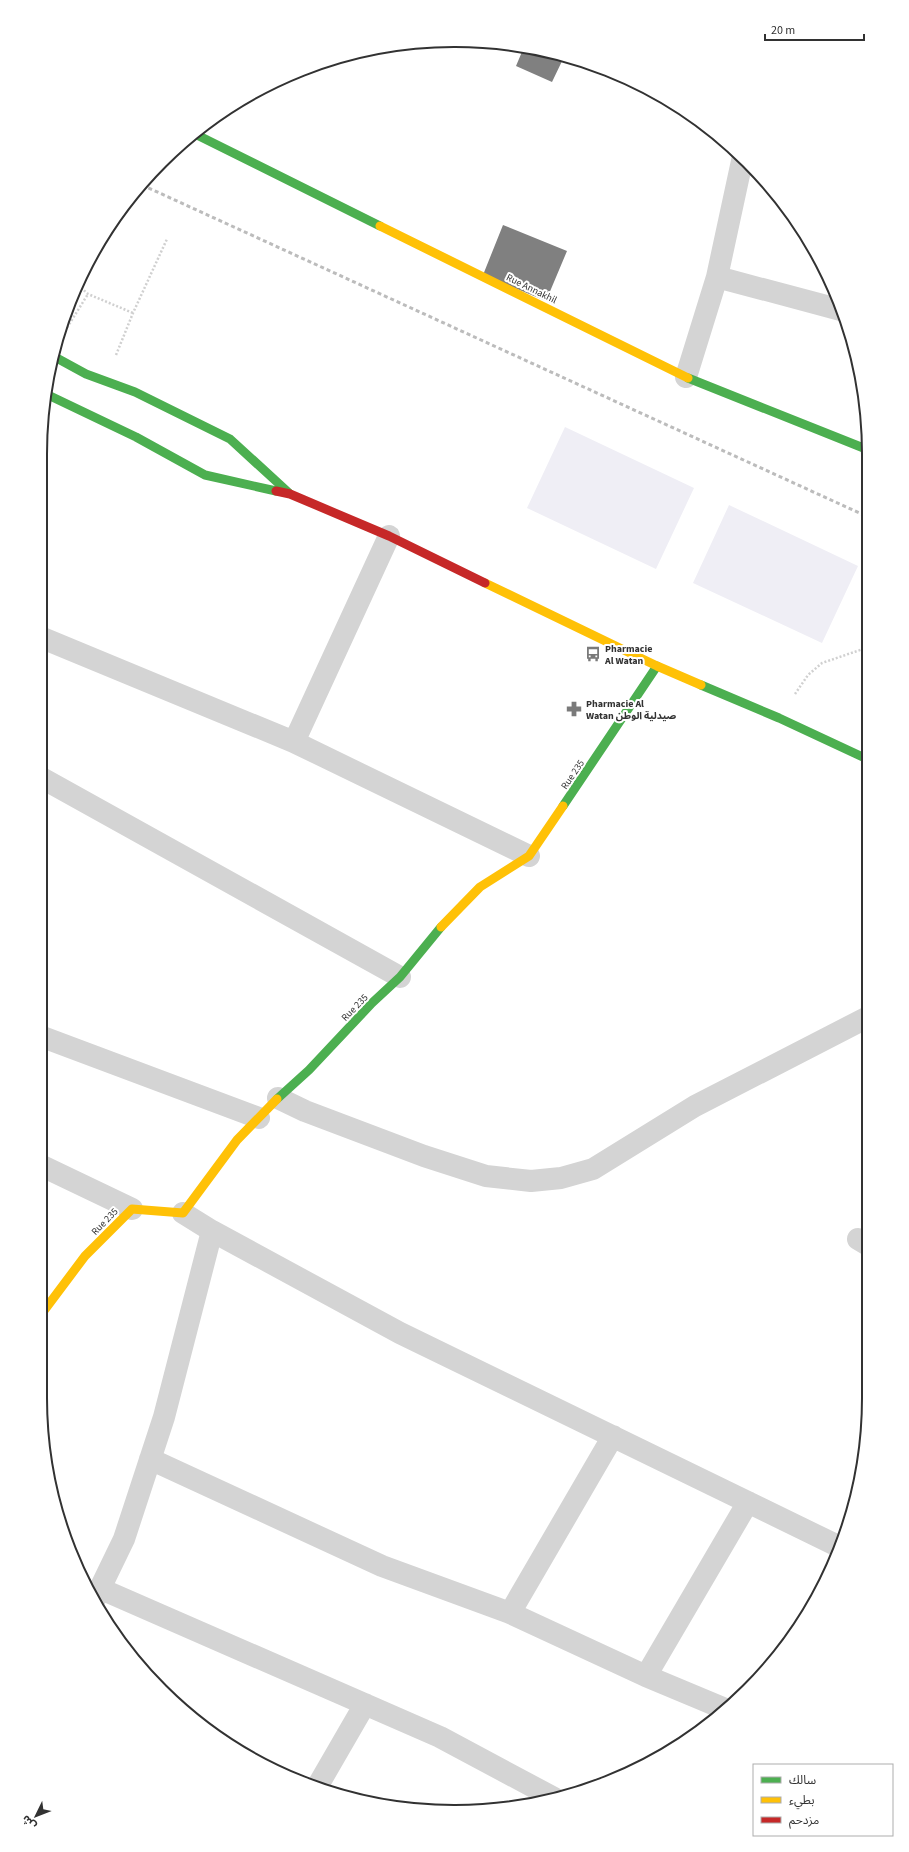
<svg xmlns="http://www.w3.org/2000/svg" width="909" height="1852" font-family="'Source Sans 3','Noto Sans Arabic',sans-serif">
	<rect width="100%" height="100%" fill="#fff"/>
	<path fill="#efeef5" d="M 565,427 L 694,488 L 656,569 L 527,508 Z
		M 729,505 L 858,566 L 822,643 L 693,583 Z"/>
	<path fill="#808080" d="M 524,47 L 536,48 L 564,57 L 552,82 L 516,66 Z
		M 503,225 L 567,251 L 546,301 L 483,275 Z"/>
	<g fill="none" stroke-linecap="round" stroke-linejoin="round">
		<path stroke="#d0d0d0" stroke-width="2.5" stroke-dasharray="2 2" stroke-linecap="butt" d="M 78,285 L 88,294 L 133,313
			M 65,331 L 88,294
			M 116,355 L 133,313 L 167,239
			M 866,633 L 866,638
			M 795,694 L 808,675 L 822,663 L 866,648"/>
		<path stroke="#d4d4d4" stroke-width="22" d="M 717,277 L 841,310
			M 686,377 L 717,277 L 742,161
			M 40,637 L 294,742 L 529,856
			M 294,742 L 389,536
			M 40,777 L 400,977
			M 40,1036 L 259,1118
			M 278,1098 L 305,1111 L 424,1156 L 486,1176 L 531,1181 L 561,1178 L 593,1169 L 695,1106 L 868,1017
			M 40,1165 L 132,1209
			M 212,1231 L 400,1333 L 840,1547
			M 858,1239 L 868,1245
			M 613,1436 L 510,1613 L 646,1676 L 725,1709
			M 150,1459 L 382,1566 L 510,1613
			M 101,1589 L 440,1737 L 554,1798
			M 94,1601 L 124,1539 L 164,1417 L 212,1231 L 183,1213
			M 646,1676 L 748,1502
			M 317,1787 L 365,1704"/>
		<path stroke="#4caf50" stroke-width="9" d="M 195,134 L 380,226
			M 53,356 L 86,374 L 135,392 L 230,439 L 289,493
			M 688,378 L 866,449
			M 46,394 L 136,437 L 205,475 L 276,491
			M 701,685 L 779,718 L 867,759
			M 563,806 L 657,666
			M 277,1099 L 309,1070 L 372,1003 L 400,977 L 441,927"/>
		<path stroke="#ffc107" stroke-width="9" d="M 380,226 L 688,378
			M 485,583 L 657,666 L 701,685
			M 441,927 L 480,887 L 529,856 L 563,806
			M 40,1316 L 85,1256 L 132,1209 L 183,1213 L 237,1140 L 277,1099"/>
		<path stroke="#c62828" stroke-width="9" d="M 276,491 L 290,494 L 389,536 L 485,583"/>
		<path stroke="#bcbcbc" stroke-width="3" stroke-dasharray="4 3" stroke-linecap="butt" d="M 142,185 L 866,516"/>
	</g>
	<defs>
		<g id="bus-bare" transform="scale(1.2)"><path d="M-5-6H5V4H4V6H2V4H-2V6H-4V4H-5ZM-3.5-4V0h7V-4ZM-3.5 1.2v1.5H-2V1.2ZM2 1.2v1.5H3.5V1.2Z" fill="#7a7a7a" stroke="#fff" stroke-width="2.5" paint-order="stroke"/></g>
		<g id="pharmacy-bare" transform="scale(1.2)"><path d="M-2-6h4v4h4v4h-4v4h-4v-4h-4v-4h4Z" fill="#7a7a7a" stroke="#fff" stroke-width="2.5" paint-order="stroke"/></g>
	</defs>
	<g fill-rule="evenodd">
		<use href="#bus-bare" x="593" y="654"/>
		<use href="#pharmacy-bare" x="574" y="709"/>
	</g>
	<g text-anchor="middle" stroke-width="4" stroke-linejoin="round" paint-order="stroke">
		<g font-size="10" fill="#323232" stroke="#fff">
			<text transform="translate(532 288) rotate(26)" y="4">Rue Annakhil</text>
			<text transform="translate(572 774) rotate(-56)" y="4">Rue 235</text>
			<text transform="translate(354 1007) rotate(-46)" y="4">Rue 235</text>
			<text transform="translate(104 1221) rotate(-46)" y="4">Rue 235</text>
		</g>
		<g font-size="10" font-weight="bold" fill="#323232" stroke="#fff" text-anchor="start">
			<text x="605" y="652">Pharmacie<tspan x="605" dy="12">Al Watan</tspan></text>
			<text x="586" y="707">Pharmacie Al<tspan x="586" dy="12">Watan صيدلية الوطن</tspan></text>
		</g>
	</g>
	<path d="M0 0H909V1852H0ZM454 47H455A407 407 0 0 1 862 454V1398A407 407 0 0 1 455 1805H454A407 407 0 0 1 47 1398V454A407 407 0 0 1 454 47Z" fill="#fff" fill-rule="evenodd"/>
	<path fill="none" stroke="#323232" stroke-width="2" d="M454 47H455A407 407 0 0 1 862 454V1398A407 407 0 0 1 455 1805H454A407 407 0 0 1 47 1398V454A407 407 0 0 1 454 47Z"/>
	<rect x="753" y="1764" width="140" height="72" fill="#ffffff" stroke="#adadad"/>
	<rect x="761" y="1777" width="20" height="6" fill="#4caf50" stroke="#adadad"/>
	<text x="789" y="1784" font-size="12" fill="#323232">سالك</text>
	<rect x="761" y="1797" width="20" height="6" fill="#ffc107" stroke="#adadad"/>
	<text x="789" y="1804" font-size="12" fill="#323232">بطيء</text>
	<rect x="761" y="1817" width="20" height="6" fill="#c62828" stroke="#adadad"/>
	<text x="789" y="1824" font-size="12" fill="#323232">مزدحم</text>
	<g transform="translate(36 1816) rotate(227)" stroke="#ffffff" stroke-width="3" paint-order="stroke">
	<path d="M0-3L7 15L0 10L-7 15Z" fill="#323232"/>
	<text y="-6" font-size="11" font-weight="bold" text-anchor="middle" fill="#323232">ش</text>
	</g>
	<path d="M765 34v6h99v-6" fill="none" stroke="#323232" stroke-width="2"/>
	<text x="771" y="34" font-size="12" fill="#323232" stroke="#ffffff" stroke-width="3" paint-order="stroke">20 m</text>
</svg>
